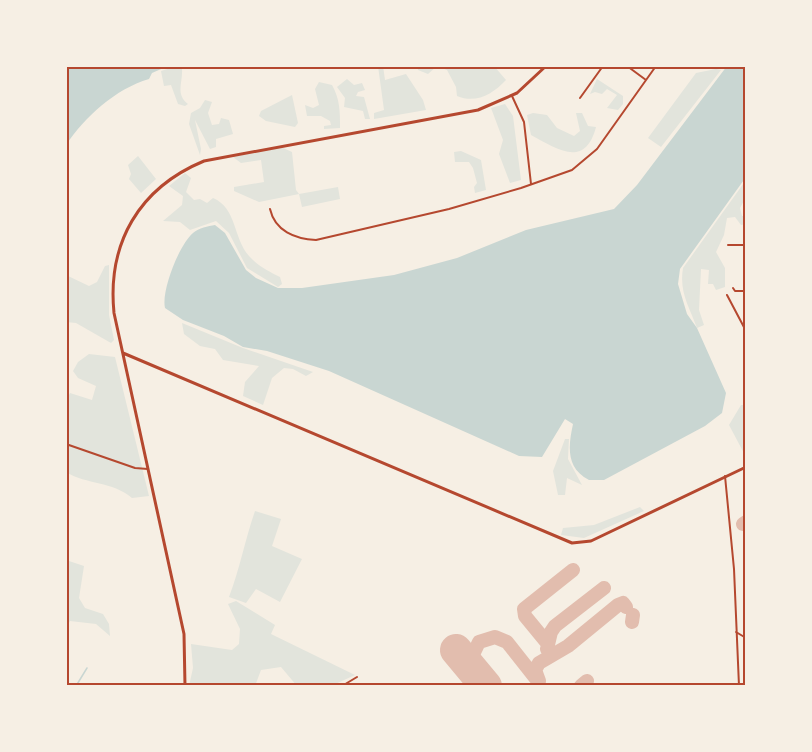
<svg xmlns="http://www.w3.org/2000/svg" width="812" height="752" font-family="Rubik,sans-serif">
	<rect width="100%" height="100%" fill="#f6efe4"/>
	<path fill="#e2e4dc" d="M 177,66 L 182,69 C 183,83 175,94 188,104 L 185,106 L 178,104 L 171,85 L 164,86 L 161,71 Z
		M 378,66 L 383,66 L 385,80 L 406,74 L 423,100 L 426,110 L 374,119 L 374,113 L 384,110 Z
		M 417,66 L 494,66 L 506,80 C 493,94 476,104 457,96 L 456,87 L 447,70 L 437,66 L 428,74 L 418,70 Z
		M 716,69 L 721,70 L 661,147 L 648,138 L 696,73 Z
		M 347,79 L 354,85 L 362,83 L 365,90 L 358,92 L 356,96 L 364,97 L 370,119 L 365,119 L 363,111 L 344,107 L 345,98 L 337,87 Z
		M 597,79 L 623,96 L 623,104 L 618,110 L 607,108 L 617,95 L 607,89 L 602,94 L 595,92 L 590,94 Z
		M 319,82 L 332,85 C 340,99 340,112 340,128 L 324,129 L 324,126 L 331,125 L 330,121 L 321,116 L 307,116 L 305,105 L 313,108 L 319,105 L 315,89 Z
		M 292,95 L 298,123 L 295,127 L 266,121 L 259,116 L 261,111 Z
		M 205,100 L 212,102 L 208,113 L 212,125 L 219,124 L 221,118 L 229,120 L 233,134 L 216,139 L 216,147 L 210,149 L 195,120 L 201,149 L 200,155 L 189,124 L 191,113 L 200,108 Z
		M 505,104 L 513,116 L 521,180 L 510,183 L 499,154 L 503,140 L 491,108 Z
		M 533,113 L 547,115 L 557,128 L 574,136 L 580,131 L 576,113 L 582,113 L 588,126 L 596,127 C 585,169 557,149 531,135 L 527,115 Z
		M 281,147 L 292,152 L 296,190 L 299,194 L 338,187 L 340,199 L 302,207 L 299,194 L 259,202 L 234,191 L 234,187 L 264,182 L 261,160 L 241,163 L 233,157 Z
		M 461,151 L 481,160 L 486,190 L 475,193 L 474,187 L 477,183 L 473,168 L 469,162 L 455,162 L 454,152 Z
		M 138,156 L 156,179 L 141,193 L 129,179 L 131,174 L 128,165 Z
		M 185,173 L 191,178 L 186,192 L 194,200 L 200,199 L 207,203 L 213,198 C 237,208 233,238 249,256 C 258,266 268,271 280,277 L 282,284 L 278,287 L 247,268 L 229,233 L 216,221 L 190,230 L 180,222 L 163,221 L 182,205 L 183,196 L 169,186 Z
		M 746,180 L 746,197 L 740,208 L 742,216 L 746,216 L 746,224 L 741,225 L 735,217 L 727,218 L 724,235 L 716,252 L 725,268 L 725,287 L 716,290 L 713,284 L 708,284 L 709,270 L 701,269 L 699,310 L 704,325 L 697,328 C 689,306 679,292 683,268 Z
		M 109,265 L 109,315 L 114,340 L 111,343 L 76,323 L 66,322 L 66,275 L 89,286 L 97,282 L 105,266 Z
		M 182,323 L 243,348 L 313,372 L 306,376 L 293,369 L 284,368 L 272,378 L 263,405 L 243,396 L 245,382 L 259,366 L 223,360 L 215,349 L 200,346 L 184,334 Z
		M 89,354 L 115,357 L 149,496 L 132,498 C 112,481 87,485 66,472 L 66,401 L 70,393 L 92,400 L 96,386 L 78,378 L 73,371 L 78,362 Z
		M 741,405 L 746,405 L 746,457 L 729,425 Z
		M 565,439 L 569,439 L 568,459 L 582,485 L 567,478 L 565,495 L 558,495 L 553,471 Z
		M 640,507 L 644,511 L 584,538 L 561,535 L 563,528 L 594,525 Z
		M 255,511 L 281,519 L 272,546 L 302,559 L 280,602 L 256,589 L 246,603 L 229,597 C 240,568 245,540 255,511 Z
		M 66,560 L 84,566 L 79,598 L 85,608 L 103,614 L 109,624 L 110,636 L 96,624 L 70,621 L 66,629 Z
		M 236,601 L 275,625 L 271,634 L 355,675 L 331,686 L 297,686 L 281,667 L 261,670 L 255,686 L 189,686 L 193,668 L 191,644 L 232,650 L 239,644 L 240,629 L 228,604 Z"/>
	<path fill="#c9d6d2" d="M 66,66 L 168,66 L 152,73 L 149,79 C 115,89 85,117 66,145 Z
		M 727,66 L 746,66 L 746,177 L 680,269 L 678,284 L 687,314 L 697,328 L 726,393 L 722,413 L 705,426 L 604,480 L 589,480 C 566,468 568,447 573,424 L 565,419 L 542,457 L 519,456 L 329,371 L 267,351 L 243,347 L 224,336 L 183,320 L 165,308 C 161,291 179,245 193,233 C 199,228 208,226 215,225 L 225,233 L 246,270 L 256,278 L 278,288 L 302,288 L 394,275 L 457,258 L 526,230 L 614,209 L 637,185 Z"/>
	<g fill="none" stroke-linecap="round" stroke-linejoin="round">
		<path stroke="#c9d6d2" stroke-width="1.5" d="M 76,686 L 87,668"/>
		<path stroke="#e2bdae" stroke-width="14" d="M 743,524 L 746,522
			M 632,622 L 633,615
			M 548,644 L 525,616 L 524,609 L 573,570
			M 547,649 L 551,632 L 555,626 L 604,588
			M 468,665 L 479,642 L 495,637 L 507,642 L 537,680
			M 539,681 L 535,670 L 539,663 L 568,646 L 618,605 L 623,603 L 626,607
			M 581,686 L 587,681"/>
		<path stroke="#e2bdae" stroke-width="32" d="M 456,650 L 486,686"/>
		<path stroke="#b5482f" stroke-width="2" d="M 627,66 L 646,80
			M 512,96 L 524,122 L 531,184
			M 580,98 L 603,66
			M 270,209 C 275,231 295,239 316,240 L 449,209 L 521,188 L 572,170 L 597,149 L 656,66
			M 728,245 L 746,245
			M 733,288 L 735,291 L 746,291
			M 727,295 L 746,331
			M 66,444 L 135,468 L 148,469
			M 725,476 L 734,569 L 739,686
			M 736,632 L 746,638
			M 342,686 L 357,677"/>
		<path stroke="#b5482f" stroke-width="3" d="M 123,353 L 572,543 L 591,541 L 746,467
			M 185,686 L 184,634 L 114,313 C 107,243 139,188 204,161 L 478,110 L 517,93 L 546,66"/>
	</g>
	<rect width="812" height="752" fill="none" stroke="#f6efe4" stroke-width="135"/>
	<rect x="68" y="68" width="676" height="616" fill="none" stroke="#b5482f" stroke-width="2"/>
</svg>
